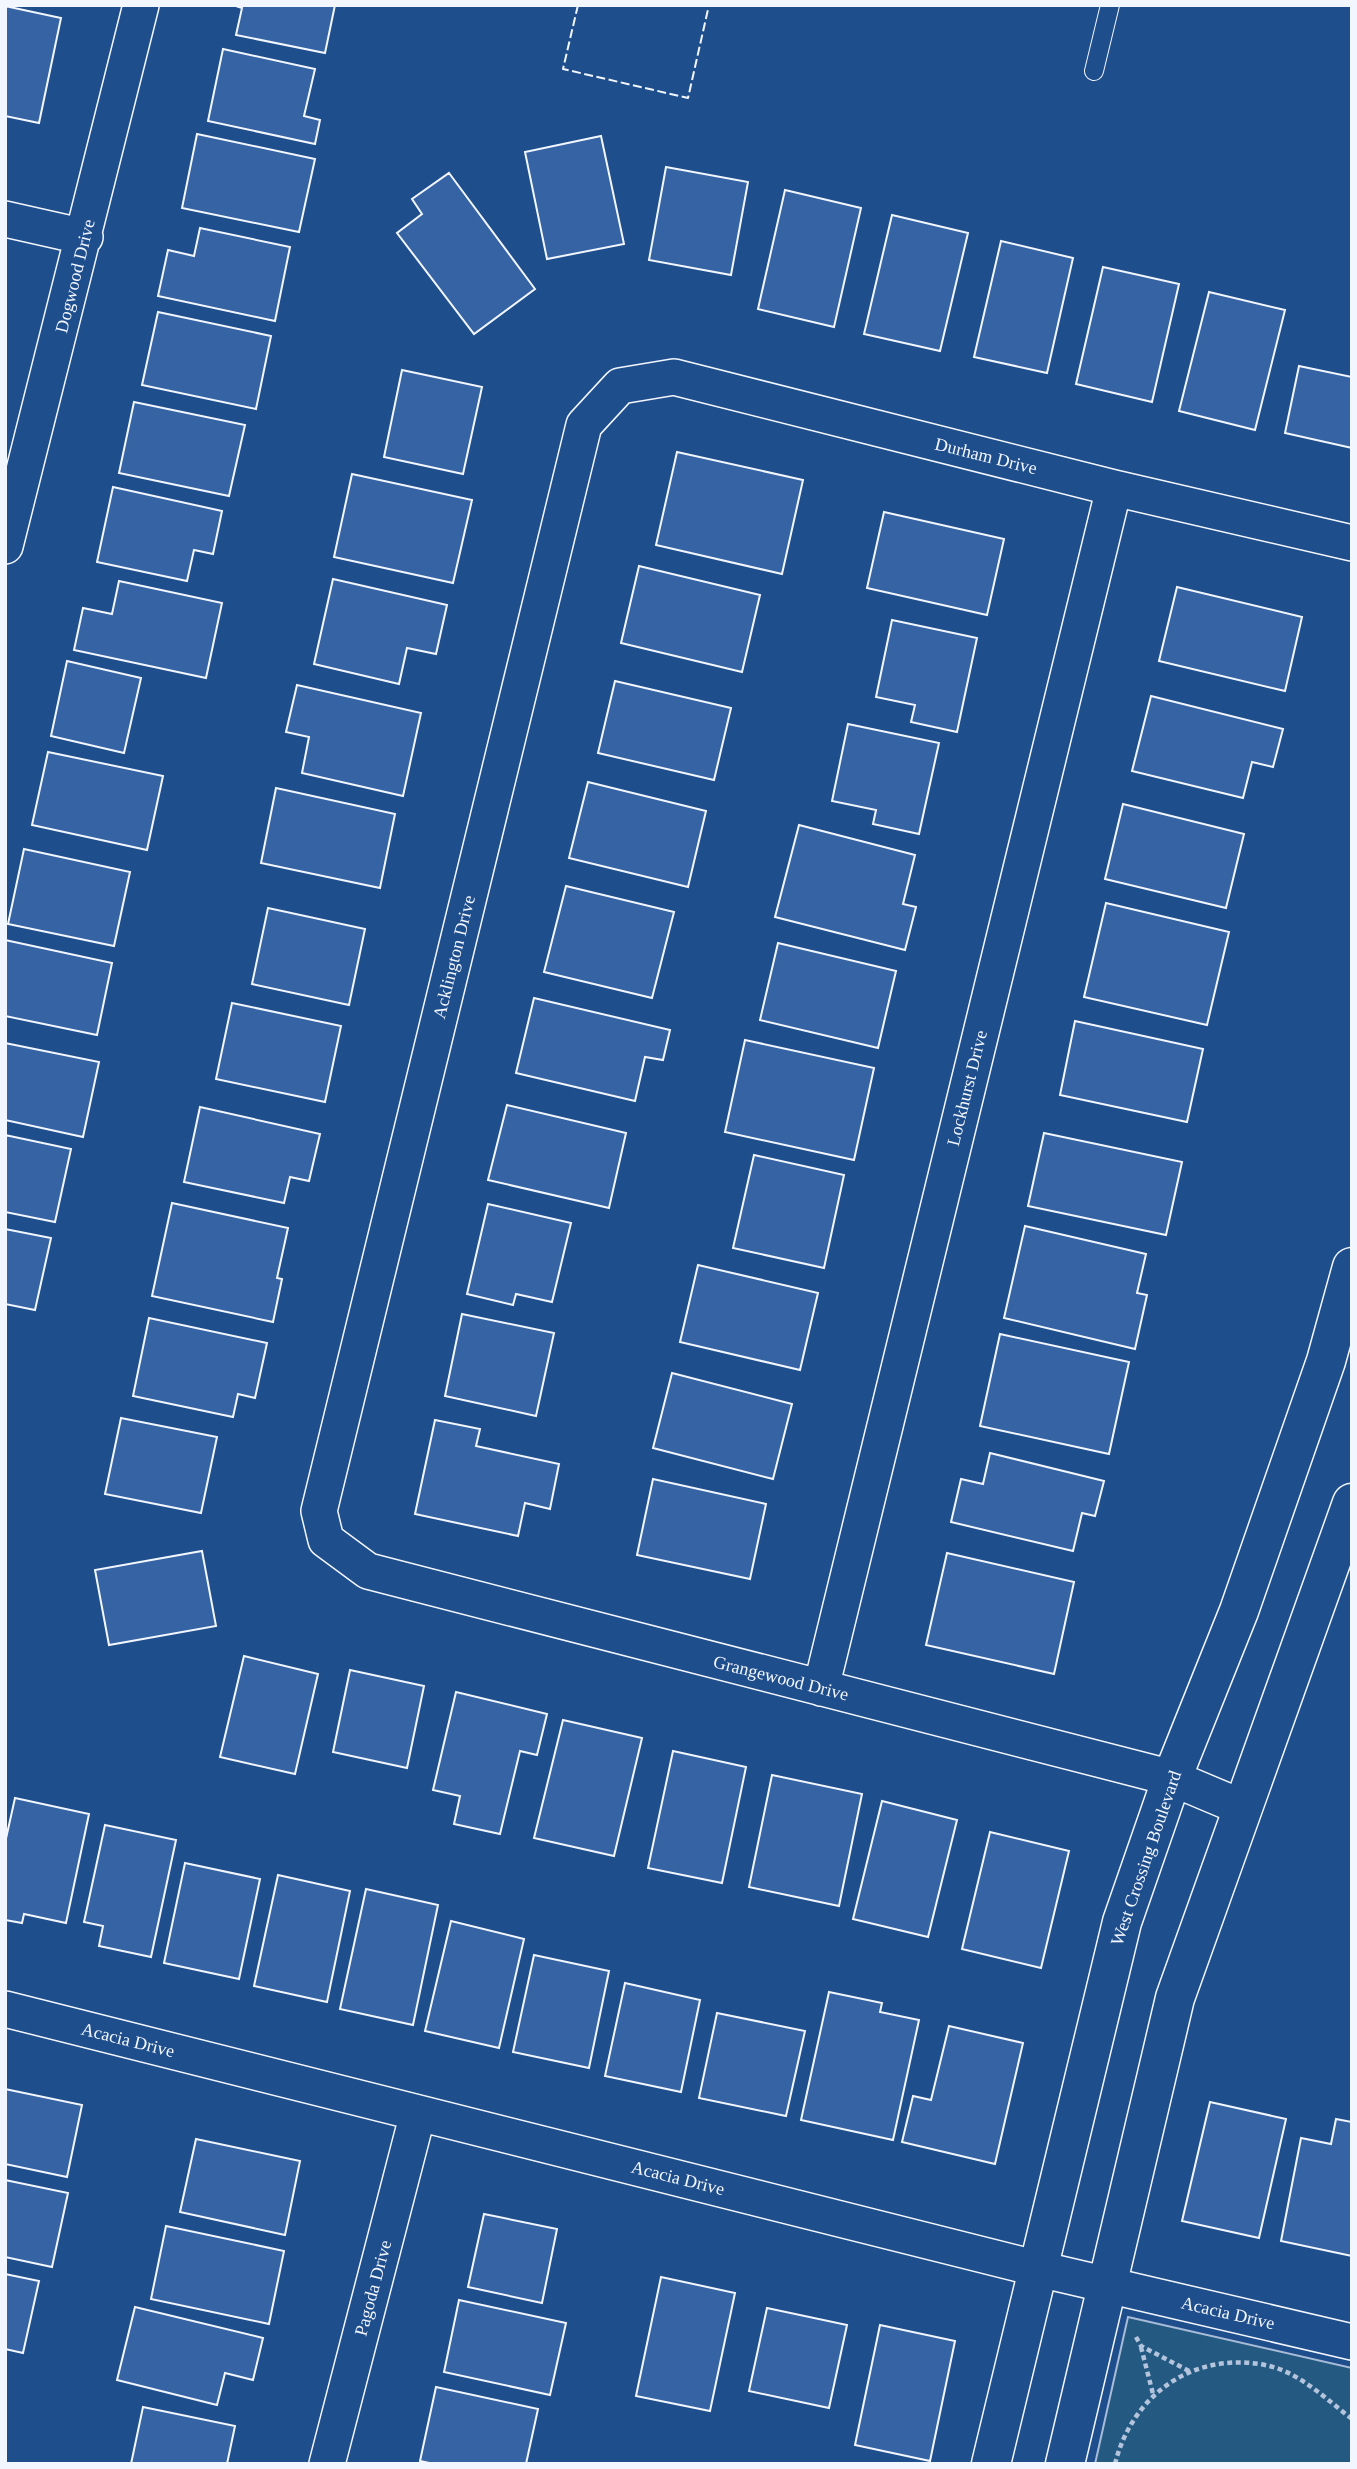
<svg xmlns="http://www.w3.org/2000/svg" width="1357" height="2469" font-family="Georgia,serif">
	<rect width="100%" height="100%" fill="#1f4e8c"/>
	<path fill="#245a82" stroke="#a8bbd7" stroke-width="2" d="M 1128,2317 L 1352,2368 L 1352,2464 L 1095,2464 Z"/>
	<path fill="#3563a3" stroke="#f2f6ff" stroke-width="2" d="M 233,5 L 335,5 L 325,53 L 236,35 L 242,8 Z
		M 5,6 L 61,18 L 39,123 L 5,116 Z
		M 223,49 L 315,69 L 304,116 L 320,120 L 315,144 L 208,121 Z
		M 197,134 L 315,159 L 299,232 L 182,208 Z
		M 601,136 L 624,244 L 547,259 L 525,152 Z
		M 666,167 L 748,182 L 731,275 L 649,260 Z
		M 449,173 L 535,289 L 474,334 L 397,233 L 422,214 L 412,199 Z
		M 785,190 L 861,208 L 834,327 L 758,309 Z
		M 892,215 L 968,233 L 940,351 L 864,334 Z
		M 200,228 L 290,247 L 275,321 L 158,296 L 168,250 L 194,256 Z
		M 1001,241 L 1073,258 L 1047,373 L 974,357 Z
		M 1103,267 L 1179,284 L 1152,402 L 1076,384 Z
		M 1209,292 L 1285,310 L 1255,430 L 1179,411 Z
		M 158,312 L 271,336 L 256,409 L 142,385 Z
		M 1299,366 L 1352,377 L 1352,448 L 1285,433 Z
		M 402,370 L 482,387 L 463,474 L 384,457 Z
		M 134,402 L 245,425 L 229,496 L 119,473 Z
		M 677,452 L 803,480 L 782,574 L 656,545 Z
		M 352,474 L 472,500 L 453,583 L 334,557 Z
		M 113,487 L 222,511 L 213,554 L 194,550 L 187,581 L 97,562 Z
		M 884,512 L 1004,539 L 987,615 L 867,588 Z
		M 639,566 L 760,595 L 742,672 L 621,643 Z
		M 333,579 L 447,605 L 436,654 L 407,648 L 399,684 L 314,664 Z
		M 119,581 L 222,603 L 206,678 L 74,650 L 83,608 L 112,614 Z
		M 1177,587 L 1302,617 L 1285,691 L 1159,661 Z
		M 892,620 L 977,638 L 957,732 L 911,722 L 915,705 L 876,697 Z
		M 67,661 L 141,678 L 124,753 L 51,736 Z
		M 615,681 L 731,708 L 714,780 L 598,753 Z
		M 297,685 L 421,713 L 403,796 L 302,773 L 309,737 L 286,732 Z
		M 1151,696 L 1283,729 L 1273,767 L 1252,762 L 1243,798 L 1132,771 Z
		M 848,724 L 939,743 L 919,834 L 873,824 L 876,810 L 832,801 Z
		M 48,752 L 163,776 L 147,850 L 32,825 Z
		M 588,782 L 706,811 L 688,887 L 569,858 Z
		M 276,788 L 395,814 L 380,888 L 261,863 Z
		M 1123,804 L 1244,834 L 1226,908 L 1105,879 Z
		M 799,825 L 915,855 L 903,904 L 916,907 L 905,950 L 775,917 Z
		M 24,849 L 130,872 L 114,946 L 8,924 Z
		M 566,886 L 674,912 L 652,998 L 544,972 Z
		M 1106,903 L 1229,932 L 1207,1025 L 1084,997 Z
		M 268,908 L 365,929 L 349,1005 L 252,984 Z
		M 5,940 L 112,963 L 97,1035 L 5,1016 Z
		M 778,943 L 896,971 L 878,1048 L 760,1020 Z
		M 534,998 L 670,1030 L 663,1060 L 645,1057 L 635,1101 L 516,1073 Z
		M 232,1003 L 341,1026 L 325,1102 L 216,1079 Z
		M 1075,1021 L 1203,1049 L 1187,1122 L 1060,1095 Z
		M 745,1040 L 874,1068 L 854,1160 L 725,1132 Z
		M 5,1043 L 99,1062 L 83,1137 L 5,1120 Z
		M 507,1105 L 626,1133 L 609,1208 L 488,1180 Z
		M 200,1107 L 320,1134 L 309,1181 L 290,1177 L 284,1203 L 184,1182 Z
		M 1044,1133 L 1182,1162 L 1166,1235 L 1028,1206 Z
		M 5,1135 L 71,1149 L 55,1222 L 5,1212 Z
		M 754,1155 L 844,1175 L 824,1268 L 733,1248 Z
		M 172,1203 L 288,1228 L 277,1278 L 282,1279 L 273,1322 L 152,1296 Z
		M 488,1204 L 571,1223 L 552,1302 L 516,1294 L 513,1305 L 467,1294 Z
		M 1025,1226 L 1146,1254 L 1137,1293 L 1147,1295 L 1135,1349 L 1004,1318 Z
		M 5,1229 L 51,1238 L 35,1310 L 5,1304 Z
		M 698,1265 L 818,1293 L 800,1370 L 680,1342 Z
		M 462,1314 L 554,1333 L 536,1416 L 445,1396 Z
		M 149,1318 L 267,1343 L 255,1398 L 238,1394 L 233,1417 L 133,1396 Z
		M 1000,1334 L 1129,1362 L 1109,1454 L 980,1426 Z
		M 672,1373 L 792,1404 L 773,1479 L 653,1448 Z
		M 121,1418 L 217,1437 L 201,1513 L 105,1494 Z
		M 435,1420 L 480,1429 L 476,1446 L 559,1464 L 550,1509 L 525,1503 L 518,1536 L 415,1514 Z
		M 990,1453 L 1104,1481 L 1095,1516 L 1082,1513 L 1073,1551 L 951,1522 L 961,1479 L 983,1484 Z
		M 653,1479 L 766,1504 L 750,1579 L 637,1555 Z
		M 202,1551 L 216,1626 L 109,1645 L 95,1570 Z
		M 947,1553 L 1074,1582 L 1054,1674 L 926,1645 Z
		M 244,1656 L 318,1674 L 295,1774 L 220,1757 Z
		M 350,1670 L 424,1686 L 407,1768 L 333,1752 Z
		M 456,1692 L 547,1714 L 537,1755 L 520,1751 L 500,1834 L 454,1824 L 460,1796 L 433,1790 Z
		M 563,1720 L 642,1738 L 614,1856 L 534,1838 Z
		M 673,1751 L 746,1767 L 722,1883 L 648,1868 Z
		M 772,1775 L 862,1794 L 839,1906 L 749,1887 Z
		M 15,1798 L 89,1814 L 66,1923 L 24,1914 L 22,1923 L 5,1920 L 5,1843 Z
		M 882,1801 L 957,1820 L 928,1937 L 853,1919 Z
		M 105,1825 L 176,1840 L 151,1957 L 99,1946 L 103,1926 L 84,1922 Z
		M 990,1832 L 1069,1851 L 1041,1968 L 962,1949 Z
		M 185,1863 L 260,1879 L 239,1979 L 164,1963 Z
		M 278,1875 L 350,1891 L 327,2002 L 254,1986 Z
		M 366,1889 L 438,1905 L 413,2025 L 340,2009 Z
		M 451,1921 L 524,1939 L 499,2048 L 425,2031 Z
		M 534,1955 L 609,1971 L 589,2068 L 513,2052 Z
		M 625,1983 L 700,2000 L 681,2092 L 605,2076 Z
		M 829,1992 L 882,2003 L 880,2012 L 919,2020 L 893,2140 L 801,2120 Z
		M 717,2013 L 805,2031 L 786,2116 L 699,2098 Z
		M 949,2026 L 1023,2043 L 995,2164 L 902,2142 L 913,2096 L 931,2100 Z
		M 5,2089 L 82,2105 L 67,2177 L 5,2164 Z
		M 1210,2102 L 1286,2119 L 1259,2238 L 1182,2221 Z
		M 1336,2119 L 1352,2122 L 1352,2256 L 1281,2241 L 1301,2138 L 1331,2144 Z
		M 196,2139 L 300,2161 L 285,2235 L 180,2212 Z
		M 5,2180 L 68,2193 L 52,2267 L 5,2257 Z
		M 484,2214 L 557,2229 L 542,2303 L 468,2287 Z
		M 166,2226 L 284,2251 L 269,2324 L 151,2299 Z
		M 5,2274 L 39,2281 L 23,2353 L 5,2349 Z
		M 661,2277 L 735,2293 L 710,2411 L 636,2396 Z
		M 459,2300 L 566,2323 L 550,2395 L 444,2372 Z
		M 135,2307 L 263,2338 L 253,2380 L 225,2373 L 217,2405 L 117,2380 Z
		M 767,2308 L 847,2325 L 829,2408 L 749,2391 Z
		M 880,2325 L 955,2341 L 930,2461 L 855,2445 Z
		M 436,2387 L 538,2409 L 526,2464 L 434,2464 L 420,2461 Z
		M 143,2407 L 235,2426 L 227,2464 L 131,2464 Z"/>
	<g fill="none" stroke-linecap="round" stroke-linejoin="round">
		<g stroke="#f2f6ff" stroke-width="20">
			<path id="service" d="M 1094,71 L 1110,5"/>
		</g>
		<g stroke="#f2f6ff" stroke-width="38">
			<path id="minor" d="M 5,219 L 85,237
				M 5,546 L 141,5
				M 821,1688 L 1114,488
				M 1241,1807 L 1172,1778 L 368,1571 L 326,1540 L 319,1511 L 584,425 L 620,386 L 674,377 L 1114,488 L 1352,543
				M 5,2009 L 1039,2269 L 1352,2342
				M 327,2464 L 418,2113"/>
		</g>
		<g stroke="#f2f6ff" stroke-width="41">
			<path id="tertiary" d="M 991,2464 L 1122,1922 L 1172,1778 L 1239,1611 L 1326,1361 L 1352,1267
				M 1065,2464 L 1175,1998 L 1352,1503"/>
		</g>
		<path stroke="#b3c4dc" stroke-width="4.5" stroke-dasharray="5 3.5" stroke-linecap="butt" d="M 1136,2337 L 1141,2346 L 1189,2371
			M 1141,2347 L 1153,2394
			M 1115,2464 C 1132,2395 1193,2351 1265,2365 C 1298,2371 1326,2399 1352,2419"/>
		<use href="#service" stroke="#1f4e8c" stroke-width="18"/>
		<use href="#minor" stroke="#1f4e8c" stroke-width="35"/>
		<use href="#tertiary" stroke="#1f4e8c" stroke-width="38"/>
		<path stroke="#f2f6ff" stroke-width="2" stroke-dasharray="9 3.5" stroke-linecap="butt" d="M 578,5 L 563,69 L 688,98 L 709,5"/>
	</g>
	<g text-anchor="middle" stroke-width="5" stroke-linejoin="round" paint-order="stroke">
		<g font-size="18" fill="#f2f6ff" stroke="#1f4e8c">
			<text transform="translate(75 276) rotate(-76)" y="6">Dogwood Drive</text>
			<text transform="translate(986 456) rotate(14)" y="6">Durham Drive</text>
			<text transform="translate(454 957) rotate(-76)" y="6">Acklington Drive</text>
			<text transform="translate(967 1088) rotate(-76)" y="6">Lockhurst Drive</text>
			<text transform="translate(781 1678) rotate(14)" y="6">Grangewood Drive</text>
			<text transform="translate(1146 1858) rotate(-71)" y="6">West Crossing Boulevard</text>
			<text transform="translate(128 2040) rotate(14)" y="6">Acacia Drive</text>
			<text transform="translate(678 2178) rotate(14)" y="6">Acacia Drive</text>
			<text transform="translate(373 2288) rotate(-75)" y="6">Pagoda Drive</text>
			<text transform="translate(1228 2313) rotate(13)" y="6">Acacia Drive</text>
		</g>
	</g>
	<rect width="1357" height="2469" fill="none" stroke="#f2f6ff" stroke-width="14"/>
</svg>
